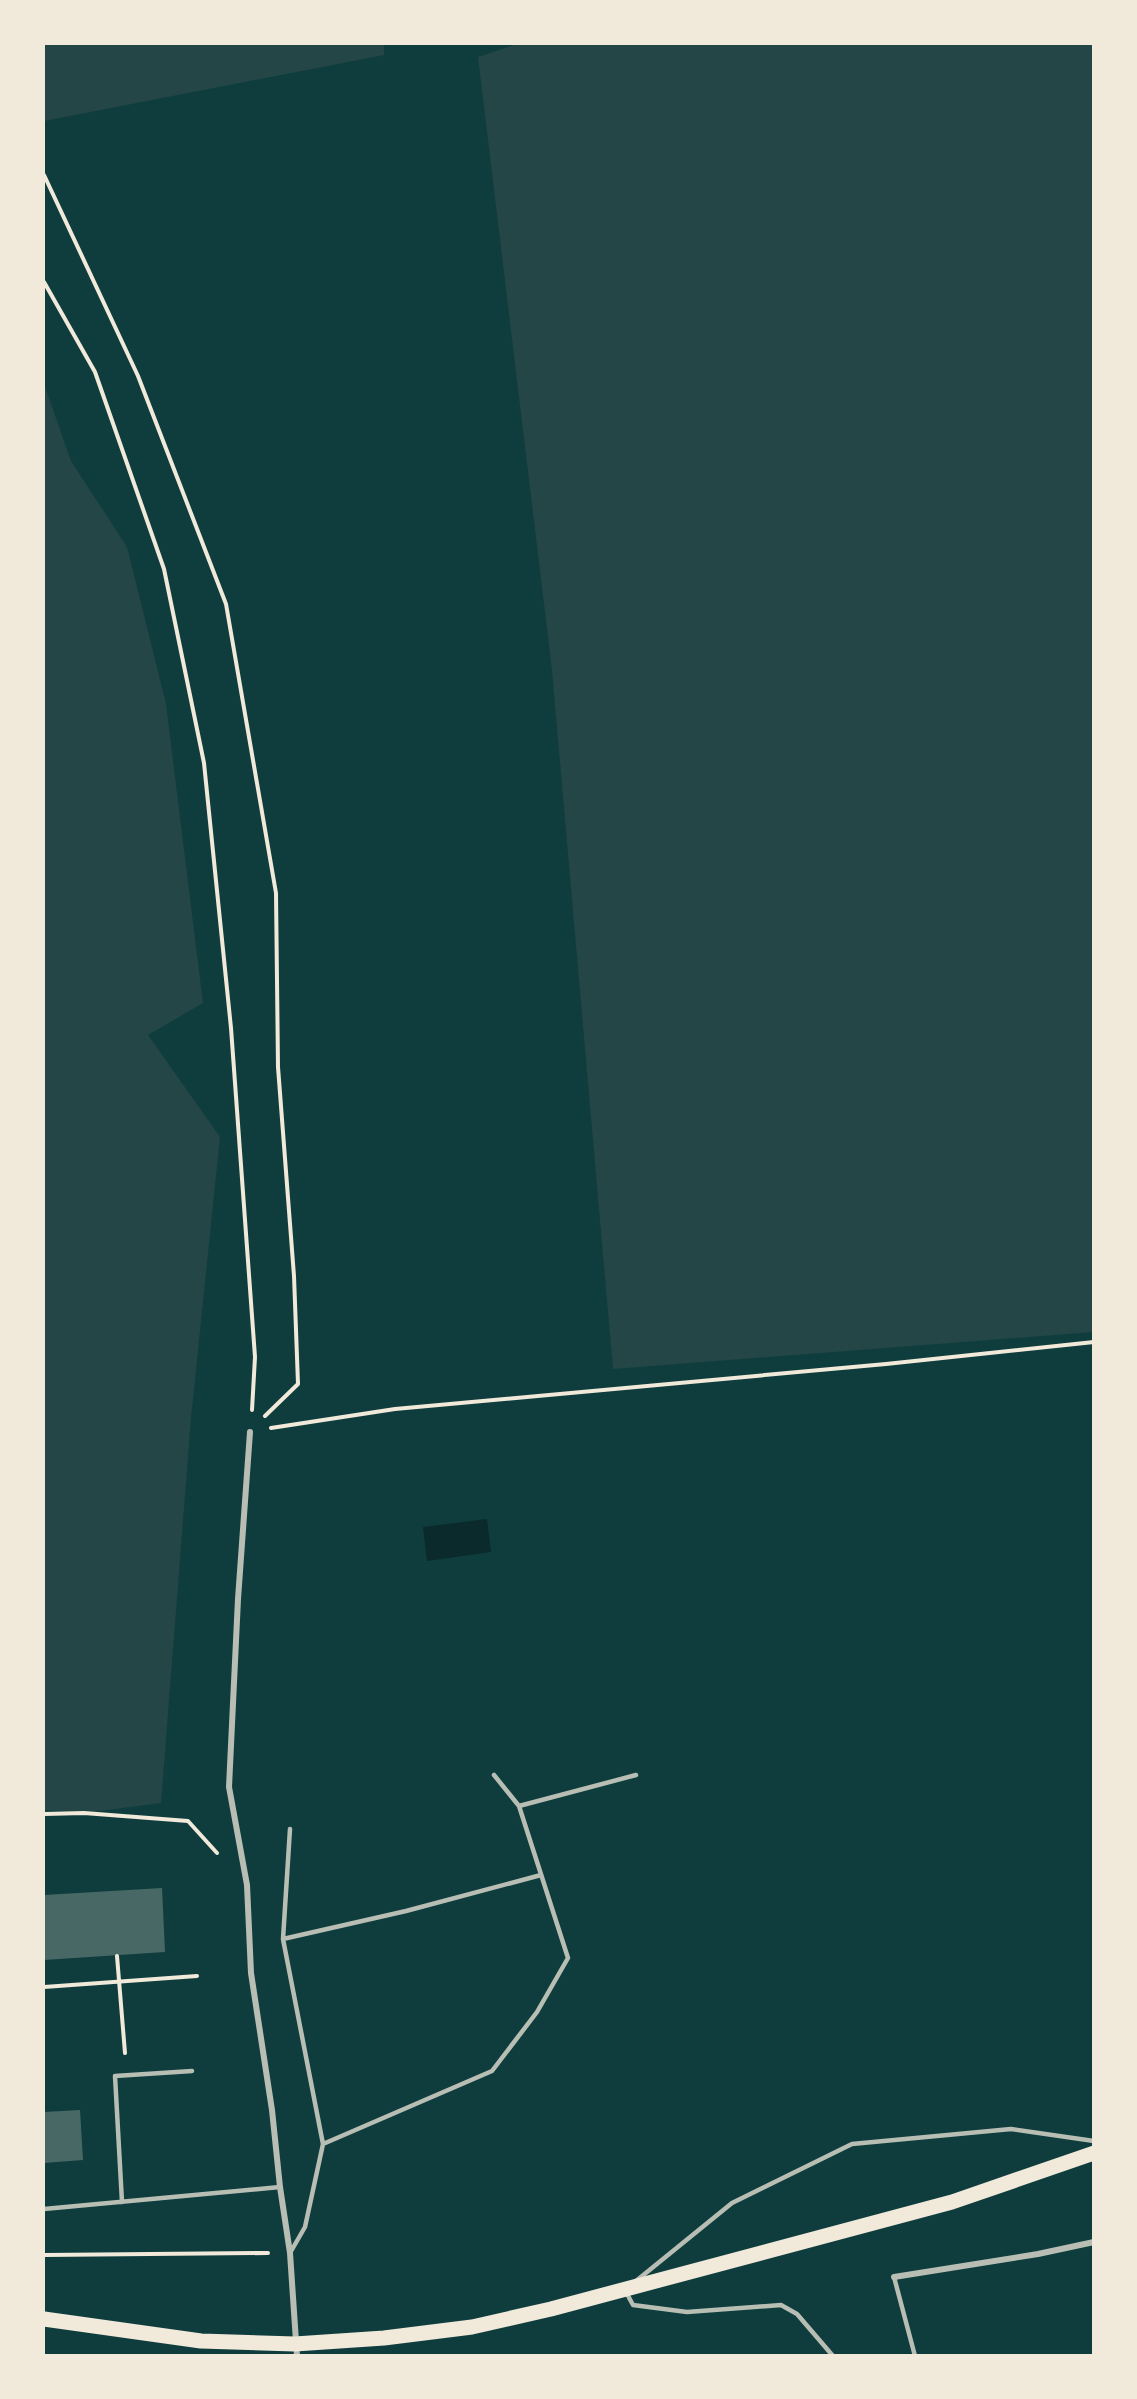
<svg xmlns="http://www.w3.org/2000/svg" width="1137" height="2399" font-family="'Open Sans',sans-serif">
	<rect width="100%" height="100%" fill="#0f3d3e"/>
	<path fill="#244646" d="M 44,44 L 384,44 L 384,55 L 44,121 Z
		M 517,44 L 1093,44 L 1093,1332 L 613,1369 L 552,670 L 478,57 Z
		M 44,384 L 71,461 L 127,547 L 166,704 L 203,1003 L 148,1035 L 220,1137 L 191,1418 L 161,1803 L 84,1813 L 44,1810 Z"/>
	<path fill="#0a2a2b" d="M 487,1519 L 491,1552 L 427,1561 L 423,1527 Z"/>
	<path fill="#486865" d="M 162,1888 L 165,1952 L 44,1960 L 44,1895 Z
		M 80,2110 L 83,2160 L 44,2163 L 44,2112 Z"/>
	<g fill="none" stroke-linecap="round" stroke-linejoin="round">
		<path stroke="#f1e9da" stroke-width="4" d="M 44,175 L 138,376 L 226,604 L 276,893 L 278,1067 L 294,1276 L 298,1384 L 265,1416
			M 44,282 L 95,372 L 164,569 L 204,763 L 231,1028 L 255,1357 L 252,1410
			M 271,1428 L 395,1409 L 886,1364 L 1094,1342
			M 44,1814 L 84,1813 L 188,1821 L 217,1853
			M 117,1956 L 125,2053
			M 44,1987 L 197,1976
			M 44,2255 L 268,2253"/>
		<path stroke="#b8beb3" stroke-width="4.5" d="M 519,1806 L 636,1775
			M 283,1939 L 406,1911 L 541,1875
			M 323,2144 L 492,2071 L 537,2012 L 568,1958 L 519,1806 L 494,1775
			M 122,2202 L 115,2076 L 192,2071
			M 44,2209 L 280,2187
			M 290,2253 L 305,2227 L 323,2144 L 283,1939 L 290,1829
			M 894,2277 L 915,2356
			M 636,2281 L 732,2203 L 852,2144 L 1011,2129 L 1094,2141
			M 626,2292 L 633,2305 L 687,2312 L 781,2305 L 797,2314 L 833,2356"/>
		<path stroke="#b8beb3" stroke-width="6" d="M 250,1432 L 238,1599 L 229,1787 L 247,1885 L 251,1973 L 272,2110 L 280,2187 L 290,2253 L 297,2356
			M 894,2277 L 1038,2254 L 1094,2242"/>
		<path stroke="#f1e9da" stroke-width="15" d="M 44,2319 L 201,2341 L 295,2344 L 384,2338 L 472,2327 L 551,2309 L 952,2202 L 1094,2153"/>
	</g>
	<rect width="1137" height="2399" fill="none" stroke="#f1e9da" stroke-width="90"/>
</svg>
